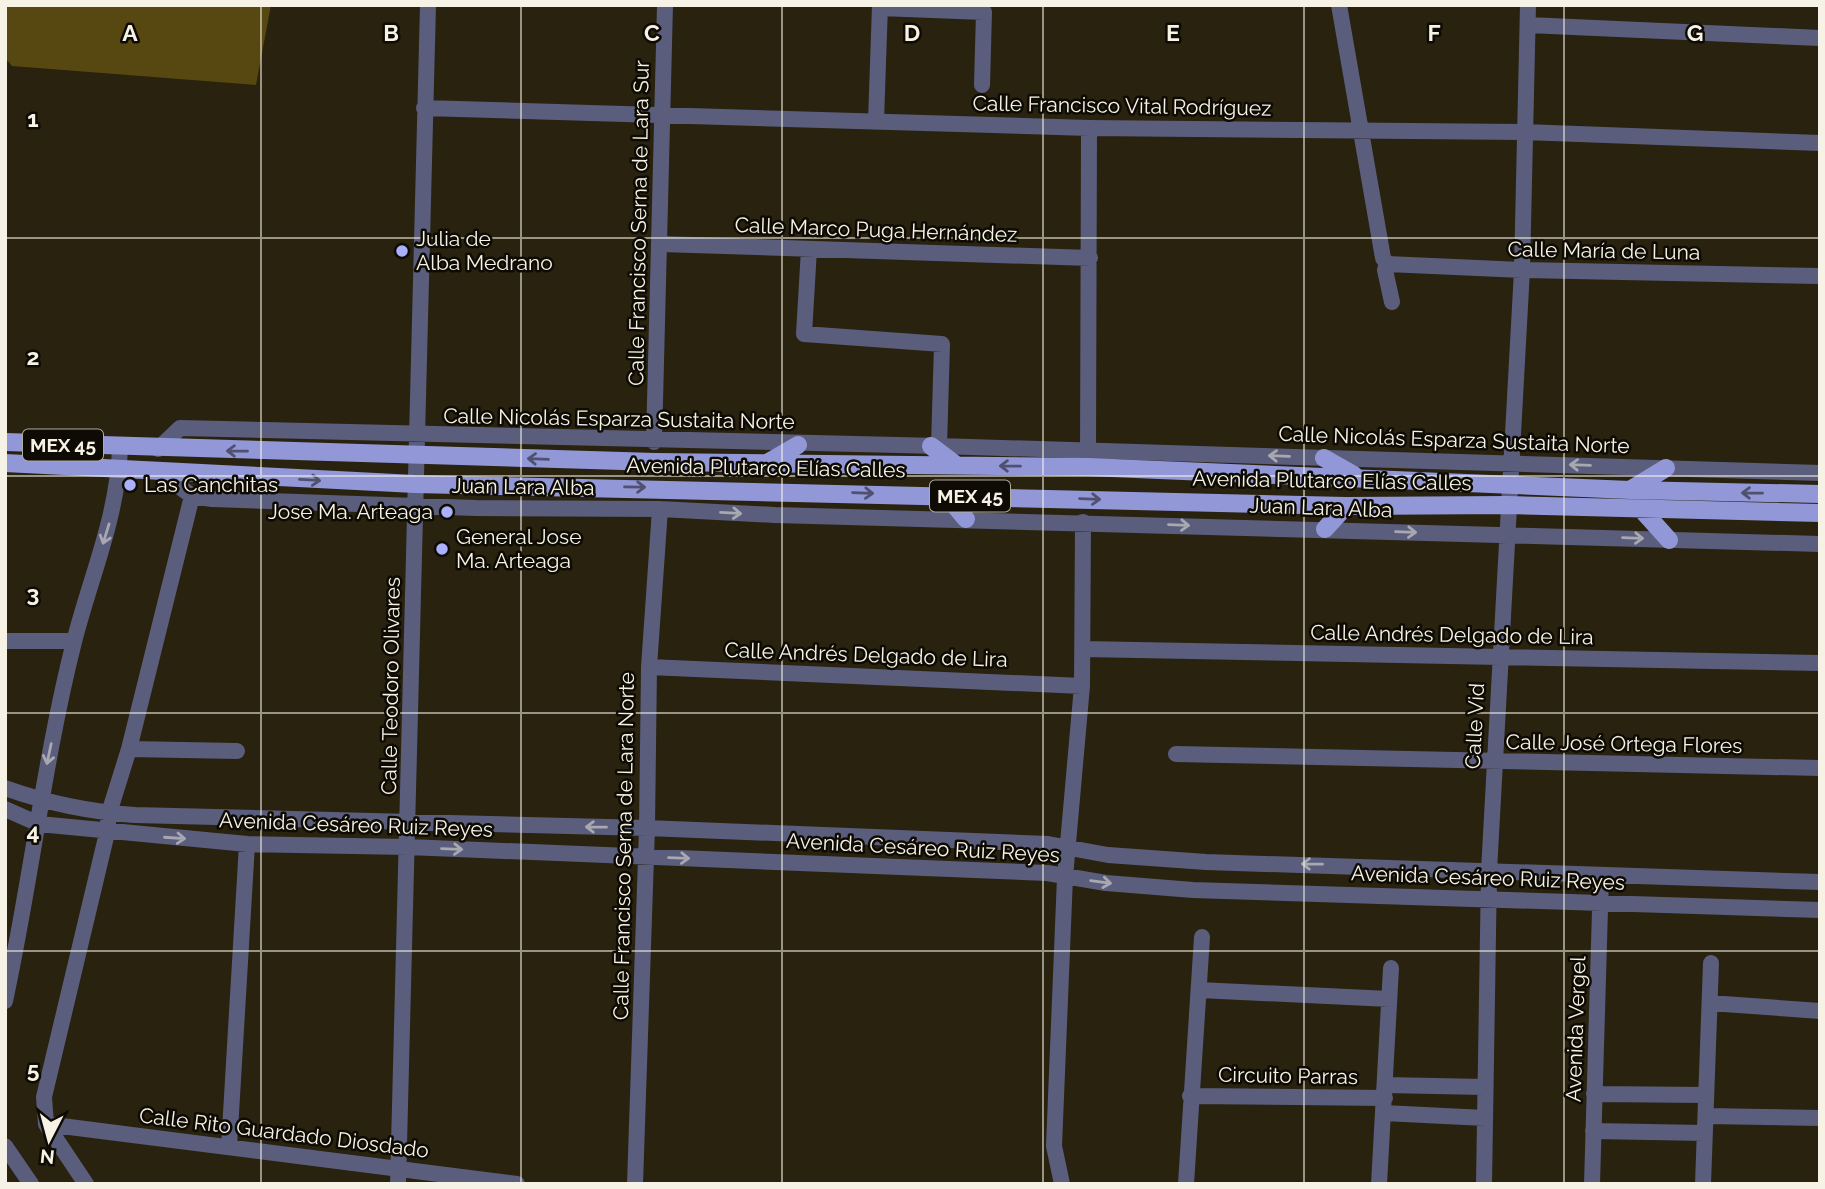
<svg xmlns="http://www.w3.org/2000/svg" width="1825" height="1189" font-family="Raleway,sans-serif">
	<rect width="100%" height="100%" fill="#28220e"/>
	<path fill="#574710" d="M 5,5 L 271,5 L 256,85 L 12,66 L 5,58 Z"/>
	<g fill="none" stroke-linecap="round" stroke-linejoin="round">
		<path stroke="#5a5d7c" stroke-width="16" d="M 1339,5 L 1383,258 L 1387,264
			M 880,8 L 984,12 L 982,85
			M 1528,25 L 1820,38
			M 424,108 L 1089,128 L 1523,132 L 1820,143
			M 876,121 L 880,5
			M 661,244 L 1090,258
			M 809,249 L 804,334 L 942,344 L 939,446
			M 1387,264 L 1522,270 L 1820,276
			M 1387,264 L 1385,270 L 1392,302
			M 654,442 L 665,5
			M 158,449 L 180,428 L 939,446 L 1820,473
			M 1088,451 L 1089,128
			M 157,470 L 192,496 L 212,499 L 476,508 L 660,509 L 775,515 L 1820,544
			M 5,641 L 74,641
			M 1083,649 L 1820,663
			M 649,667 L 1082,686
			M 129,749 L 237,751
			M 1176,754 L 1820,768
			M 5,788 C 47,803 91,812 135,815 L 647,828 L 1048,844 L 1108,855 L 1206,862 L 1820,882
			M 5,809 L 39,824 L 247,844 L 408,847 L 1047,873 L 1106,883 L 1193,890 L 1820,910
			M 1199,990 L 1389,999
			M 5,1001 C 31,881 44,760 74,642 C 91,575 118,516 120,447
			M 1710,1003 L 1820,1011
			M 1385,1085 L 1485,1087
			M 1594,1094 L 1706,1095
			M 1190,1096 L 1385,1098
			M 1384,1113 L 1485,1118
			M 1706,1116 L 1820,1118
			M 46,1124 L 517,1184
			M 1593,1131 L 1705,1133
			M 5,1146 L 31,1184
			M 229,1147 L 247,844
			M 86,1184 L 46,1124 L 44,1097 L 107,833 L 109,813 L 129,749 L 192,496
			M 398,1184 L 428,5
			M 635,1184 L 647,828 L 649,667 L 660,509
			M 1062,1184 L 1054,1146 L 1065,877 L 1082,686 L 1083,522
			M 1186,1184 L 1202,937
			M 1379,1184 L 1391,968
			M 1484,1184 L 1489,871 L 1522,270 L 1528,5
			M 1592,1184 L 1601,875
			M 1703,1184 L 1711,963"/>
		<path stroke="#9297d8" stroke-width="18" d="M 5,442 L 655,462 L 1088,467 L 1630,490 L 1820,494
			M 931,446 L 956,465
			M 1324,458 L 1354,475
			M 5,463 L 415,484 L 1346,506 L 1507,505 L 1820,513
			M 767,463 L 798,445
			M 1630,490 L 1666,468
			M 946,495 L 966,519
			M 1642,510 L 1669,540
			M 1325,529 L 1346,506"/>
	</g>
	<defs><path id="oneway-shaft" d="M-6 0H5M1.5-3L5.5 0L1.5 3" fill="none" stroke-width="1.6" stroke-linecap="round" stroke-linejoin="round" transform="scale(1.75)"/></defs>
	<g stroke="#50516e">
		<use href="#oneway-shaft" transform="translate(237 451) rotate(-179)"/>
		<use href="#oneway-shaft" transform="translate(538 459) rotate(-178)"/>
		<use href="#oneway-shaft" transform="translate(1010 466) rotate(-179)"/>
		<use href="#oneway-shaft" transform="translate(310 480) rotate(3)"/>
		<use href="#oneway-shaft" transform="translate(635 487) rotate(1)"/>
		<use href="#oneway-shaft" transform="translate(863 493) rotate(2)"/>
		<use href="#oneway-shaft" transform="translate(1752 493) rotate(-179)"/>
		<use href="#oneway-shaft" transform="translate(1090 499) rotate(2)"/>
	</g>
	<g stroke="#a8a8b0">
		<use href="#oneway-shaft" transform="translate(1279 456) rotate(-178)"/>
		<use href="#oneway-shaft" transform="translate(1580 465) rotate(-178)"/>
		<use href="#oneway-shaft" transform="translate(731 513) rotate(3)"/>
		<use href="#oneway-shaft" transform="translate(1179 525) rotate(2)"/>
		<use href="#oneway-shaft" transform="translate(1406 532) rotate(2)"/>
		<use href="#oneway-shaft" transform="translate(106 534) rotate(107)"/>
		<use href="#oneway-shaft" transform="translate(1633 538) rotate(2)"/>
		<use href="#oneway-shaft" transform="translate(49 754) rotate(102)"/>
		<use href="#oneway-shaft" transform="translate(596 827) rotate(-179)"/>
		<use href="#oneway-shaft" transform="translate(175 838) rotate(4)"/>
		<use href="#oneway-shaft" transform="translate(452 849) rotate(2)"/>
		<use href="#oneway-shaft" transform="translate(679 858) rotate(2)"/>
		<use href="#oneway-shaft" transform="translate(1312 864) rotate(-179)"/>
		<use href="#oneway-shaft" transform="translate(1101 882) rotate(8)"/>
	</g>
	<path fill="none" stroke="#f6f2e5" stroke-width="2" stroke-opacity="0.55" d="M 261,5 L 261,1184M 521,5 L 521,1184M 782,5 L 782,1184M 1043,5 L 1043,1184M 1304,5 L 1304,1184M 1564,5 L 1564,1184M 5,238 L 1820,238M 5,476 L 1820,476M 5,713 L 1820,713M 5,951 L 1820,951"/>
	<g fill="#aab0fb" stroke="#0e0b04" stroke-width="2.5">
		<circle cx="402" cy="251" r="7"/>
		<circle cx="130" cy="485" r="7"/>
		<circle cx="447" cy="512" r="7"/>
		<circle cx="442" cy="549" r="7"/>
	</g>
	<g text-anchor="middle" stroke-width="5" stroke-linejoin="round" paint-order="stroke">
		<g fill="#0e0b04" stroke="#b0ada2" stroke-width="2">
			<rect x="23" y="429.5" width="80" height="31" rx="5"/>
			<rect x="930" y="480.5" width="80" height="31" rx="5"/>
		</g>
		<g font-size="19" font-weight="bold" fill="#f6f2e5">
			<text x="63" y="452">MEX 45</text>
			<text x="970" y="503">MEX 45</text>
		</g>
		<g font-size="21" fill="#f6f2e5" stroke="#0e0b04">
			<text transform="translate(1122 106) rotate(1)" y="7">Calle Francisco Vital Rodríguez</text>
			<text transform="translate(639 223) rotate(-89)" y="7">Calle Francisco Serna de Lara Sur</text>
			<text transform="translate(876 230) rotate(2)" y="7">Calle Marco Puga Hernández</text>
			<text transform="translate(1604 251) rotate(1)" y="7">Calle María de Luna</text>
			<text transform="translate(619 419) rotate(1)" y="7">Calle Nicolás Esparza Sustaita Norte</text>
			<text transform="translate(1454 440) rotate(2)" y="7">Calle Nicolás Esparza Sustaita Norte</text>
			<text transform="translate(766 468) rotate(1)" y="7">Avenida Plutarco Elías Calles</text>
			<text transform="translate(1332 481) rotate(1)" y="7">Avenida Plutarco Elías Calles</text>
			<text transform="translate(523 487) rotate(1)" y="7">Juan Lara Alba</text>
			<text transform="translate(1321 508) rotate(2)" y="7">Juan Lara Alba</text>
			<text transform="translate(1452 635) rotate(1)" y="7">Calle Andrés Delgado de Lira</text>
			<text transform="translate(866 655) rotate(2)" y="7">Calle Andrés Delgado de Lira</text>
			<text transform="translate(391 686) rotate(-89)" y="7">Calle Teodoro Olivares</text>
			<text transform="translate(1475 726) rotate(-87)" y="7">Calle Vid</text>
			<text transform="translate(1624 744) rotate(1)" y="7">Calle José Ortega Flores</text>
			<text transform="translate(356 825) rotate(2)" y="7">Avenida Cesáreo Ruiz Reyes</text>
			<text transform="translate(624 846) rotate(-89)" y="7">Calle Francisco Serna de Lara Norte</text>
			<text transform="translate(923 848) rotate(3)" y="7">Avenida Cesáreo Ruiz Reyes</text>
			<text transform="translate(1488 878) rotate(2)" y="7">Avenida Cesáreo Ruiz Reyes</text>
			<text transform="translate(1576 1029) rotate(-88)" y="7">Avenida Vergel</text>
			<text transform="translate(1288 1076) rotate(1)" y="7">Circuito Parras</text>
			<text transform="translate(284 1133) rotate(7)" y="7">Calle Rito Guardado Diosdado</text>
		</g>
		<g font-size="21" fill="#f6f2e5" stroke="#0e0b04" text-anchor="start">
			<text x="416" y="246">Julia de<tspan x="416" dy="24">Alba Medrano</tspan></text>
			<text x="144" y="492">Las Canchitas</text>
			<text x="433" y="519" text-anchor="end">Jose Ma. Arteaga</text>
			<text x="456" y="544">General Jose<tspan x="456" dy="24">Ma. Arteaga</tspan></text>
		</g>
	</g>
	<g font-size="23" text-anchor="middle" font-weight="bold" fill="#f6f2e5" stroke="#0e0b04" stroke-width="5" stroke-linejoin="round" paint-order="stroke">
		<text x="130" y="41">A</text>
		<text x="391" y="41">B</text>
		<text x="652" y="41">C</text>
		<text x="912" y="41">D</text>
		<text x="1173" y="41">E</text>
		<text x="1434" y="41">F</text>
		<text x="1695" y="41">G</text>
		<text x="33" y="127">1</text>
		<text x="33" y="365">2</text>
		<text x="33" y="602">3</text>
		<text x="33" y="840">4</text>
		<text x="33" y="1078">5</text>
	</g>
	<rect width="1825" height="1189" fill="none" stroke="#f6f2e5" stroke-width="14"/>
	<g transform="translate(49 1140) rotate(186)" stroke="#0e0b04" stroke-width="5" paint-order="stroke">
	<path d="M0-5L12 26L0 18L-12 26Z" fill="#f6f2e5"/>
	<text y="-10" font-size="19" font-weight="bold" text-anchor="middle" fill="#f6f2e5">N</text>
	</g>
</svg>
